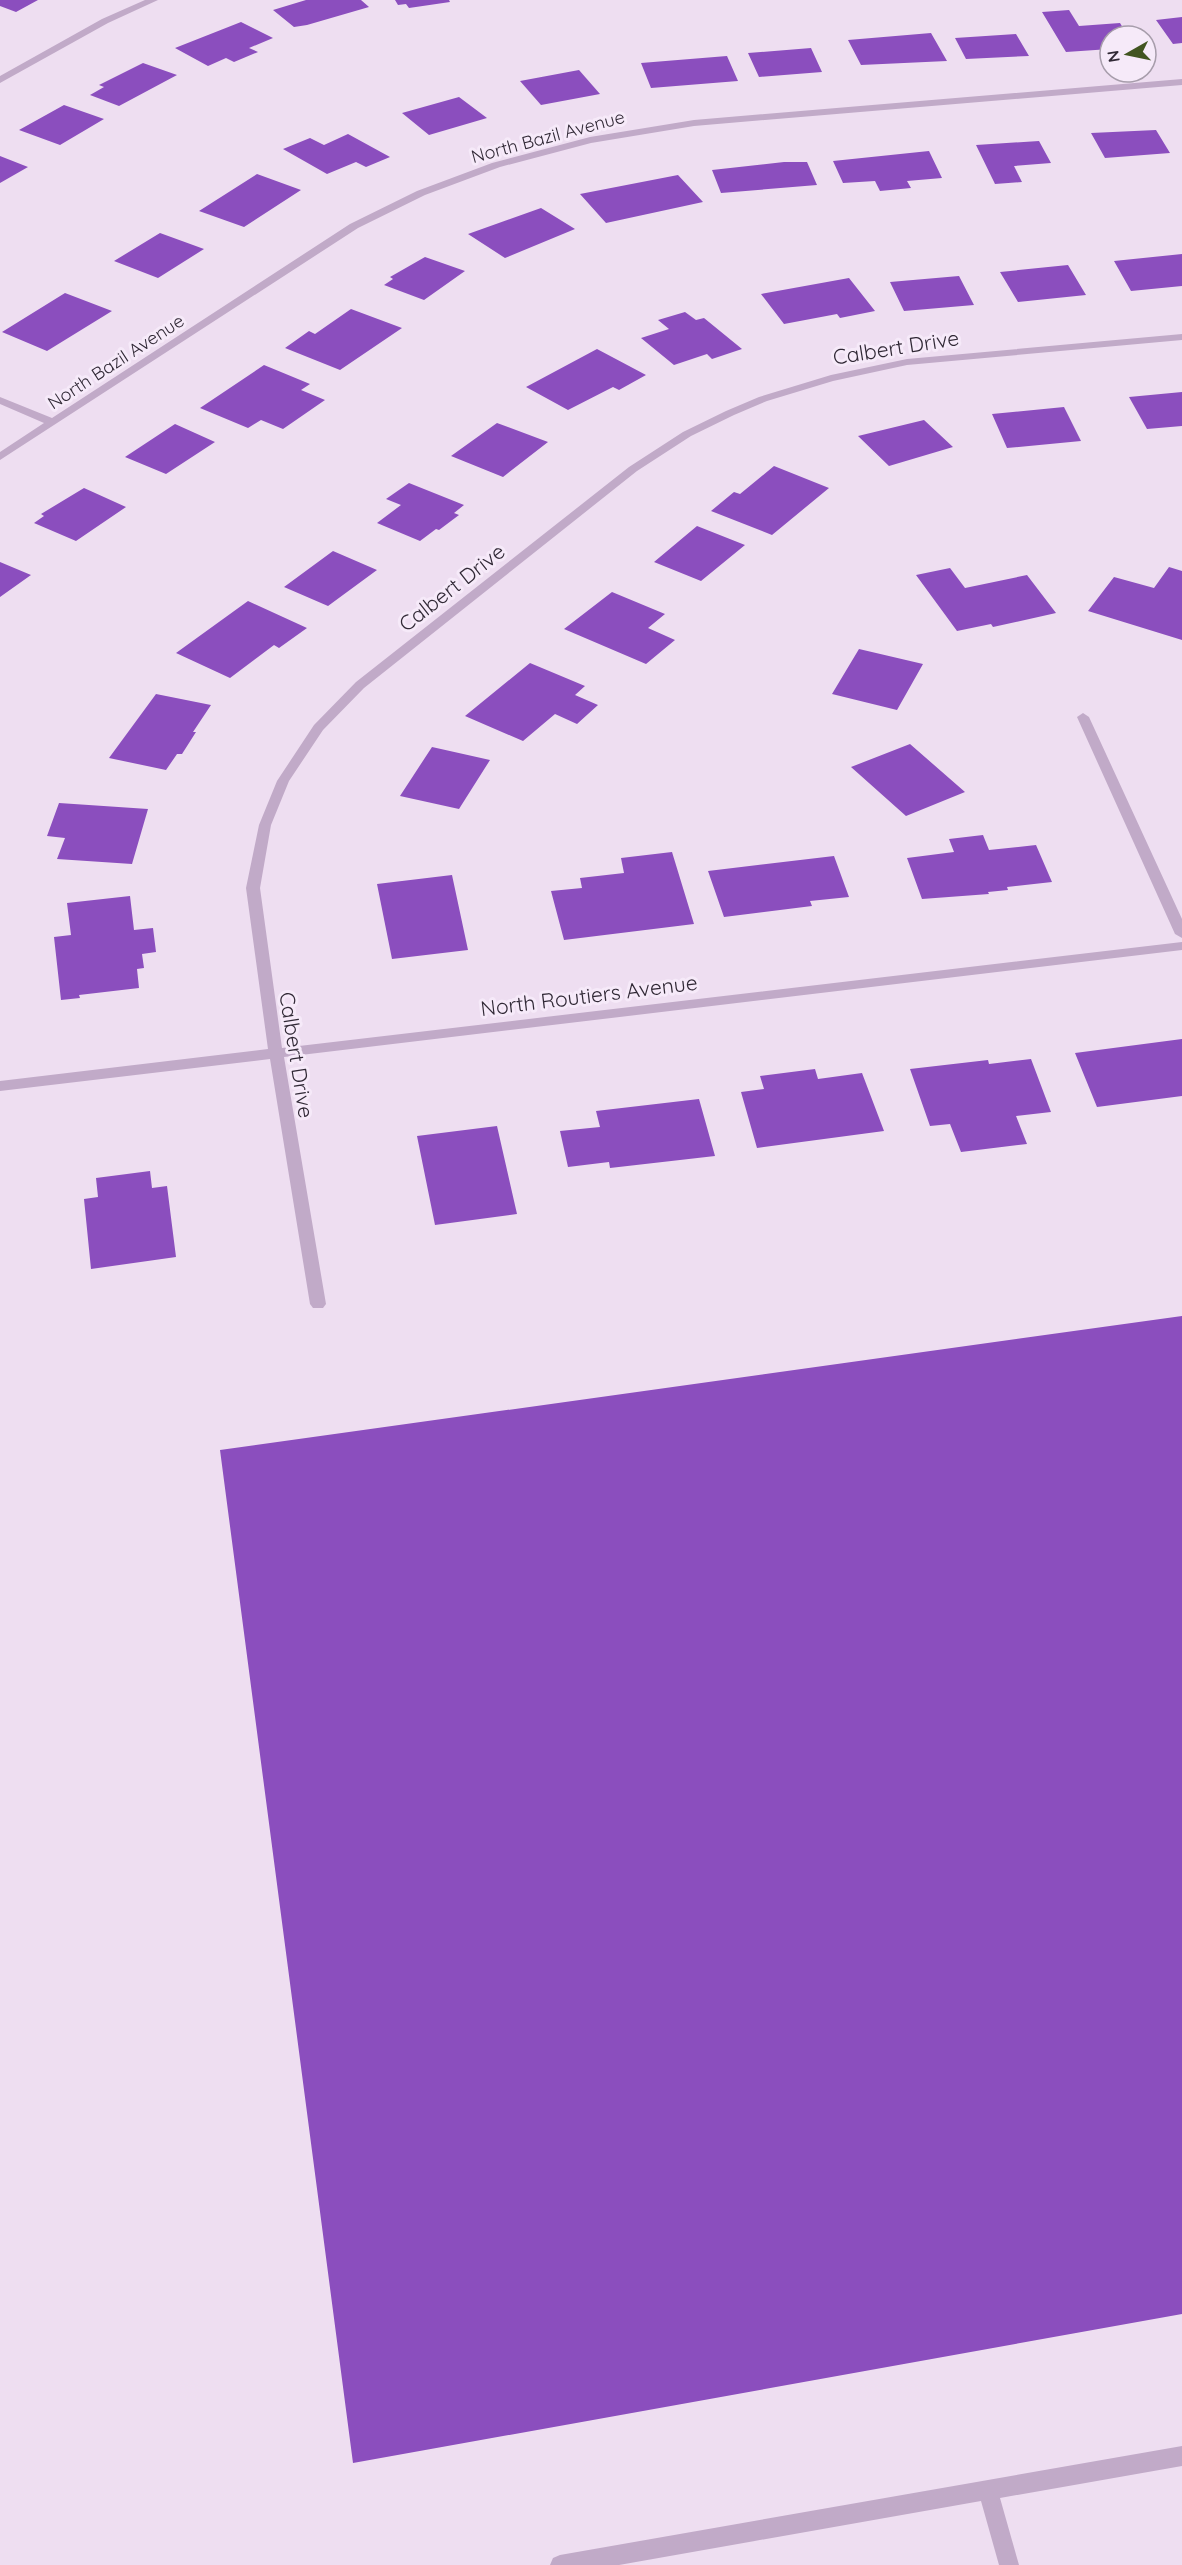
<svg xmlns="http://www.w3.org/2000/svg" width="1182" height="2565" font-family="Quicksand,sans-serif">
	<rect width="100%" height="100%" fill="#eedef1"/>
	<path fill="#8b4ebe" d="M 0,0 L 38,0 L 16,12 L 0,6 Z
		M 306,0 L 361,0 L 369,7 L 307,25 L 294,27 L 273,10 Z
		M 395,0 L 449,0 L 450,2 L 409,8 L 406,4 L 398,5 Z
		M 1069,10 L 1079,26 L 1120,23 L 1128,36 L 1110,36 L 1110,49 L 1066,52 L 1042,12 Z
		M 1182,17 L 1182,43 L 1173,44 L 1156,20 Z
		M 241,22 L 273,38 L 249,48 L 258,52 L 234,62 L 226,58 L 208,66 L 175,48 Z
		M 931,33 L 947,61 L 861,65 L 848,40 Z
		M 1016,34 L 1029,56 L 966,59 L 955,38 Z
		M 811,48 L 822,72 L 759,77 L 748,53 Z
		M 727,56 L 738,81 L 651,88 L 641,63 Z
		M 143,63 L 177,75 L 119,106 L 90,95 L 104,87 L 99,85 Z
		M 579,70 L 600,94 L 541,105 L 520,81 Z
		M 459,97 L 487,118 L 429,135 L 402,113 Z
		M 64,105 L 104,119 L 60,145 L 19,130 Z
		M 1156,130 L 1170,153 L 1105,158 L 1091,133 Z
		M 348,134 L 390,157 L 366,167 L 356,162 L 327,174 L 283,149 L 310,138 L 324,145 Z
		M 1039,141 L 1051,163 L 1014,166 L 1022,182 L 995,184 L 976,145 Z
		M 929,151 L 942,178 L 907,181 L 911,188 L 880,191 L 875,181 L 843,183 L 833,161 Z
		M 0,156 L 28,167 L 0,183 Z
		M 784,162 L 807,162 L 817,185 L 721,193 L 712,170 Z
		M 257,174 L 301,190 L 244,227 L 199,211 Z
		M 678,175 L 703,202 L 606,223 L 580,194 Z
		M 541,208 L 575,229 L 505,258 L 468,234 Z
		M 160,233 L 204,249 L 158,278 L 114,261 Z
		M 1182,254 L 1182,286 L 1131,291 L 1114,261 Z
		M 425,257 L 465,271 L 424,300 L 384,285 L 393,279 L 390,277 Z
		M 1068,265 L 1086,295 L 1018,302 L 1000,272 Z
		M 959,276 L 974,305 L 904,311 L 890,282 Z
		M 849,278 L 875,311 L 840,318 L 837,314 L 784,324 L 761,294 Z
		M 65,293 L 112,311 L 47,351 L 2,332 Z
		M 351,309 L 402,328 L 340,370 L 285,348 L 309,331 L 315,334 Z
		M 685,312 L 696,320 L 704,318 L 742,349 L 712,359 L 707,354 L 674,365 L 641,338 L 669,329 L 658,320 Z
		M 597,349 L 646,375 L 619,390 L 613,387 L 568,410 L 526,387 Z
		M 264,365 L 310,384 L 301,390 L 325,400 L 283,429 L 261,420 L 248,428 L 200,408 Z
		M 1182,392 L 1182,426 L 1147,429 L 1129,397 Z
		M 1064,407 L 1081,441 L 1007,448 L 992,414 Z
		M 924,420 L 953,447 L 889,466 L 858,436 Z
		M 497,423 L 548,442 L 503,477 L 451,456 Z
		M 175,424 L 215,442 L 166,474 L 125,457 Z
		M 774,466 L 829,488 L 772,535 L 711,511 L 734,492 L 740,494 Z
		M 409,483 L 464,505 L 454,513 L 459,515 L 439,530 L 436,529 L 420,541 L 377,523 L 401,505 L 386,499 Z
		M 84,488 L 126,507 L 76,541 L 34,523 L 44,516 L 41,514 Z
		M 697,526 L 745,545 L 701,581 L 654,562 Z
		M 333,551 L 377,570 L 328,606 L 284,587 Z
		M 0,562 L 31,575 L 0,597 Z
		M 1169,567 L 1182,571 L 1182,640 L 1088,611 L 1114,577 L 1154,588 Z
		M 950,568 L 965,588 L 1027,575 L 1056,613 L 993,627 L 991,624 L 957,631 L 916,575 Z
		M 612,592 L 665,614 L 648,628 L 675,640 L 646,664 L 564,629 Z
		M 248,601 L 307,628 L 279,648 L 274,645 L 230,678 L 176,653 Z
		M 859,649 L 923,664 L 897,710 L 832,694 Z
		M 530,663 L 585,686 L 575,695 L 598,705 L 577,724 L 555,714 L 523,741 L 465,716 Z
		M 156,694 L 211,705 L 193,732 L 196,732 L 182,754 L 177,754 L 166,770 L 109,758 Z
		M 910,744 L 965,792 L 906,816 L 851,767 Z
		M 432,747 L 490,760 L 459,809 L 400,796 Z
		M 59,803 L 148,809 L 132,864 L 57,859 L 65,838 L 47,836 Z
		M 983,835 L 989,850 L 1036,845 L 1052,882 L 1007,887 L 1008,890 L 988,892 L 989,894 L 922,899 L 907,858 L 954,852 L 949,839 Z
		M 672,852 L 694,924 L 564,940 L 551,891 L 582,888 L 580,878 L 624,873 L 621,858 Z
		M 834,856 L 849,897 L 810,901 L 812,906 L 724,917 L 708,871 Z
		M 452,875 L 468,950 L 392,959 L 377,884 Z
		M 130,896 L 134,930 L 153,928 L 156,952 L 142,954 L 144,968 L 137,969 L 139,988 L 79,995 L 80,998 L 61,1000 L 54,937 L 71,935 L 67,903 Z
		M 1182,1039 L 1182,1096 L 1097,1107 L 1075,1053 Z
		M 1031,1059 L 1051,1112 L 1016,1116 L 1027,1144 L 961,1152 L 950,1124 L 930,1126 L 910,1069 L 988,1060 L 989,1064 Z
		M 815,1069 L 818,1079 L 862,1073 L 884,1131 L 757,1148 L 741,1092 L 764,1089 L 760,1076 Z
		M 699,1099 L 715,1156 L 610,1168 L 609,1162 L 568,1167 L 560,1131 L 600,1127 L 596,1111 Z
		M 497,1126 L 517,1214 L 435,1225 L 417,1136 Z
		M 150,1171 L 152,1188 L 167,1186 L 176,1257 L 91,1269 L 84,1199 L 98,1197 L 96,1178 Z
		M 1182,1316 L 1182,2314 L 353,2463 L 220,1450 Z"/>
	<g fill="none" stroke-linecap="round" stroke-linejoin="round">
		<path fill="#c1aac8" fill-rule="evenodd" d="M 145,0 L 158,0 L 108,23 L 0,83 L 0,76 L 102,19 Z
			M 1182,79 L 1182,85 L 694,126 L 591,143 L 500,167 L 425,195 L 358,228 L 0,460 L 0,452 L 44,423 L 0,404 L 0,397 L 52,418 L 350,224 L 417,191 L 492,163 L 590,137 L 694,120 Z
			M 1182,334 L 1182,340 L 907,365 L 833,381 L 767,401 L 734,415 L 691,436 L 637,471 L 364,688 L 323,730 L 289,781 L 271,825 L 260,888 L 282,1048 L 1182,942 L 1182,950 L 284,1057 L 326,1304 L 323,1308 L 313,1308 L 310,1304 L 270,1059 L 0,1091 L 0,1081 L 268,1049 L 246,888 L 259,825 L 277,781 L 314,725 L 356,682 L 629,467 L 683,432 L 726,411 L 759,397 L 831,375 L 907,359 Z
			M 1083,713 L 1089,717 L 1182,919 L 1182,938 L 1175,934 L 1077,717 Z
			M 1182,2446 L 1182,2466 L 1000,2498 L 1019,2565 L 999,2565 L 981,2501 L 619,2565 L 550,2565 L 553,2558 L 560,2555 Z"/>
	</g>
	<g text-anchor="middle" stroke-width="6" stroke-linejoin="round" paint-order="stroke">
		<g font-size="18" fill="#312936" stroke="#f6eaf9">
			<text transform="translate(548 137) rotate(-15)" y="6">North Bazil Avenue</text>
			<text transform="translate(116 362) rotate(-33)" y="6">North Bazil Avenue</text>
		</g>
		<g font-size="21" fill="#312936" stroke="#f6eaf9">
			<text transform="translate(896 348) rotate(-9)" y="7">Calbert Drive</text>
			<text transform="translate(452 588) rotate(-38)" y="7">Calbert Drive</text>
			<text transform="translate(589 996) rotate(-7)" y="7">North Routiers Avenue</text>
			<text transform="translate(296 1055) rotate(81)" y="7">Calbert Drive</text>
		</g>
	</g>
	<g transform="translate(1128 54) rotate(261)"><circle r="28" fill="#f6eaf9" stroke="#a79dab" stroke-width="1.5"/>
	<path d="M0-4.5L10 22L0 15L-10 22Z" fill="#425521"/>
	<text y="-9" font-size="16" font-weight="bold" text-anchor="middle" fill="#312936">N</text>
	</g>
</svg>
